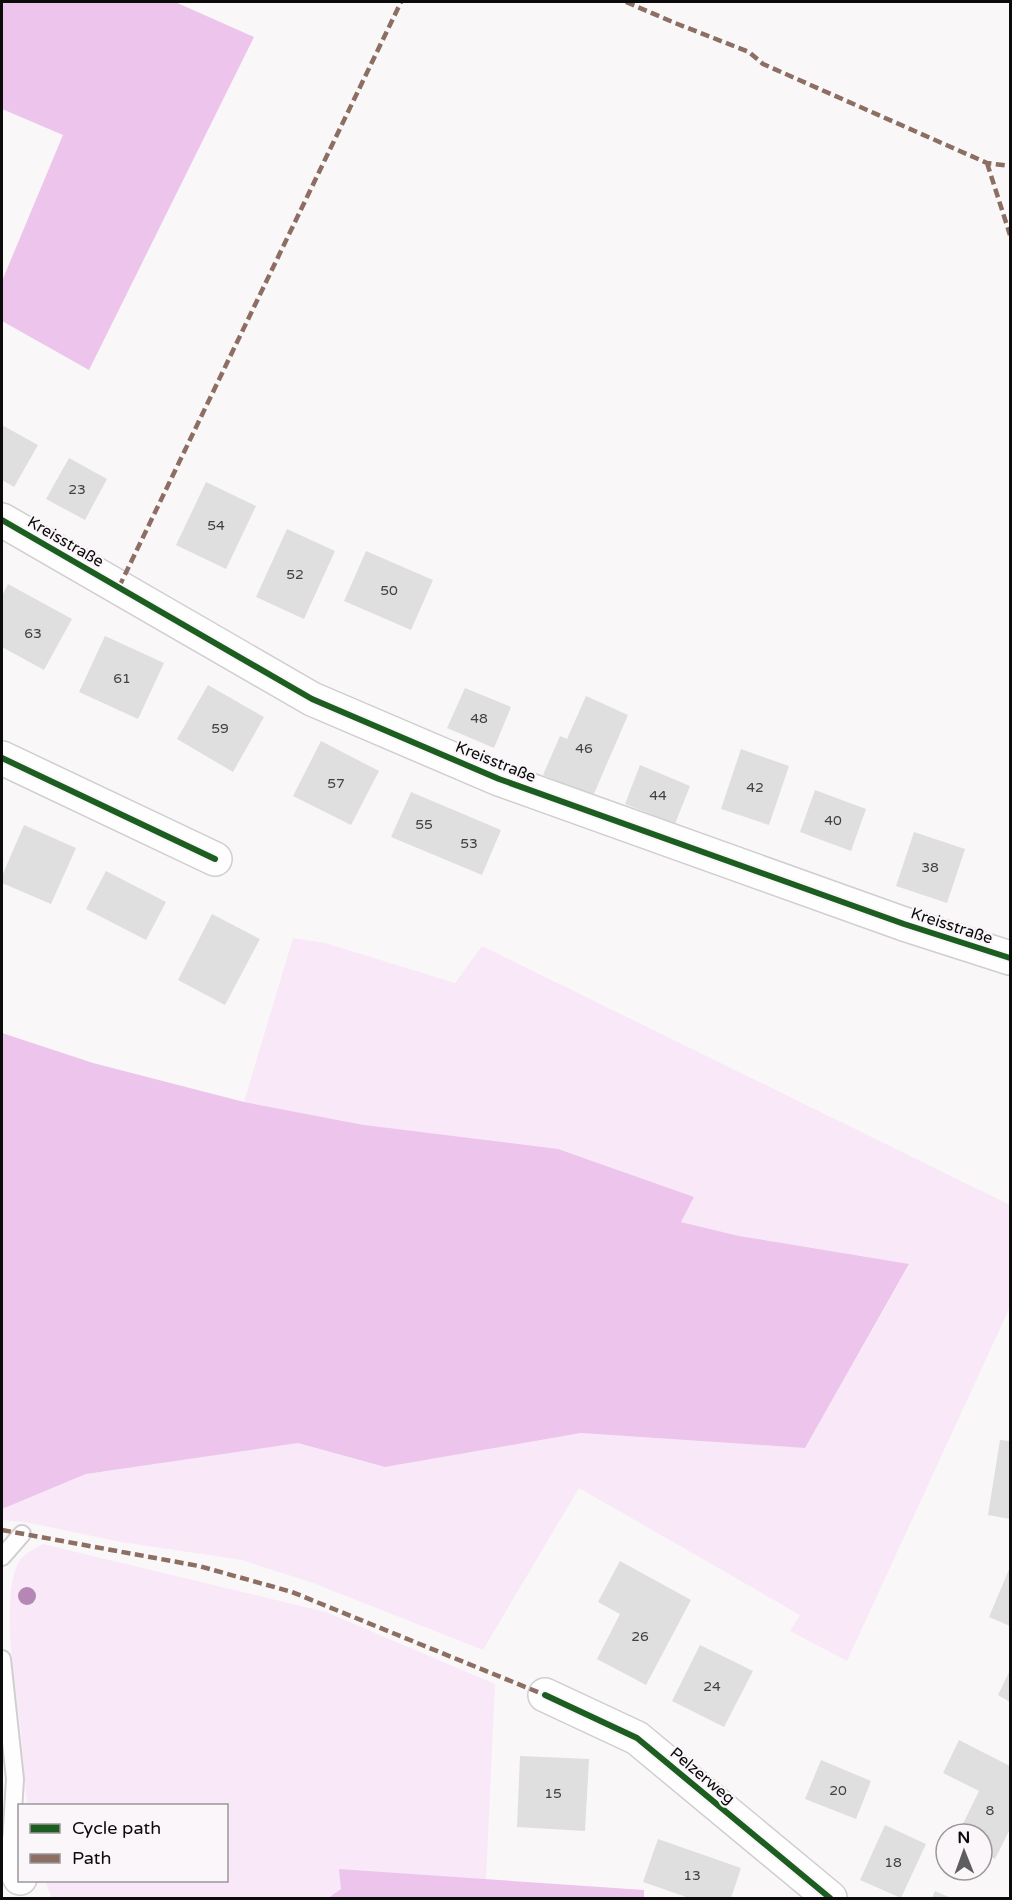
<svg xmlns="http://www.w3.org/2000/svg" width="1012" height="1900" font-family="'Varela Round',sans-serif">
	<rect width="100%" height="100%" fill="#f9f7f8"/>
	<path fill="#f9e9f8" d="M 293,938 L 325,943 L 455,983 L 482,946 L 1010,1205 L 1010,1307 L 847,1661 L 790,1631 L 800,1615 L 579,1488 L 483,1650 L 313,1583 L 242,1560 L 121,1542 L 25,1522 L 2,1520 L 2,1509 L 86,1474 L 298,1443 L 385,1467 L 581,1433 L 805,1448 L 909,1265 L 739,1236 L 681,1222 L 694,1197 L 364,1125 L 244,1102 Z
		M 43,1544 L 326,1612 L 495,1684 L 486,1880 L 340,1869 L 341,1889 L 328,1898 L 52,1898 L 45,1881 L 226,1880 L 226,1806 L 27,1805 C 25,1781 23,1756 21,1732 C 16,1689 0,1602 18,1563 C 23,1554 34,1549 43,1544 Z"/>
	<path fill="#ecc4ec" d="M 2,2 L 175,2 L 254,37 L 89,370 L 2,321 L 2,281 L 63,135 L 2,109 Z
		M 2,1033 L 93,1063 L 244,1102 L 364,1125 L 558,1149 L 694,1197 L 681,1222 L 739,1236 L 909,1264 L 805,1448 L 581,1433 L 385,1467 L 298,1443 L 86,1474 L 2,1509 Z
		M 339,1869 L 644,1890 L 644,1898 L 328,1898 L 341,1889 Z"/>
	<path fill="#e0dfe0" d="M 2,425 L 38,445 L 14,487 L 2,480 Z
		M 69,458 L 107,479 L 85,520 L 46,499 Z
		M 206,482 L 256,506 L 226,569 L 176,545 Z
		M 287,529 L 335,551 L 304,619 L 256,597 Z
		M 366,551 L 433,580 L 411,630 L 344,601 Z
		M 8,584 L 72,619 L 44,670 L 2,647 L 2,596 Z
		M 105,636 L 164,663 L 138,719 L 79,692 Z
		M 208,685 L 264,717 L 233,772 L 177,739 Z
		M 465,688 L 511,707 L 494,748 L 447,728 Z
		M 586,696 L 628,715 L 593,796 L 543,775 L 560,736 L 567,739 Z
		M 321,741 L 379,771 L 351,825 L 293,796 Z
		M 741,749 L 789,766 L 769,825 L 721,809 Z
		M 640,765 L 690,786 L 675,824 L 625,804 Z
		M 815,790 L 866,809 L 851,851 L 800,832 Z
		M 411,792 L 501,830 L 482,875 L 391,837 Z
		M 24,825 L 76,848 L 51,904 L 2,883 L 2,876 Z
		M 914,832 L 965,849 L 947,903 L 896,886 Z
		M 106,871 L 166,902 L 146,940 L 86,909 Z
		M 212,914 L 260,939 L 225,1005 L 178,980 Z
		M 1000,1440 L 1010,1441 L 1010,1519 L 988,1515 Z
		M 620,1561 L 691,1600 L 646,1685 L 597,1659 L 620,1614 L 598,1602 Z
		M 1010,1567 L 1010,1626 L 989,1617 Z
		M 700,1645 L 753,1671 L 724,1727 L 672,1701 Z
		M 1010,1670 L 1010,1702 L 998,1695 Z
		M 959,1740 L 1010,1766 L 1010,1829 L 995,1859 L 982,1852 L 982,1834 L 958,1834 L 979,1791 L 943,1773 Z
		M 520,1756 L 589,1759 L 585,1831 L 517,1827 Z
		M 821,1760 L 871,1781 L 856,1819 L 805,1799 Z
		M 885,1825 L 926,1844 L 901,1898 L 860,1880 Z
		M 658,1839 L 741,1868 L 731,1898 L 689,1898 L 643,1882 Z
		M 935,1891 L 951,1898 L 932,1898 Z"/>
	<g fill="none" stroke-linecap="round" stroke-linejoin="round">
		<g stroke="#d0ced0" stroke-width="20">
			<path id="lane" d="M 2,1557 L 22,1534
				M 2,1659 L 15,1779 L 10,1860"/>
		</g>
		<g stroke="#d0ced0" stroke-width="36">
			<path id="street" d="M 2,758 L 215,859
				M 545,1695 L 637,1738 L 830,1898
				M 2,1853 L 10,1860 L 20,1878"/>
		</g>
		<g stroke="#d0ced0" stroke-width="36">
			<path id="secondary" d="M 2,520 L 312,699 L 499,779 L 904,924 L 1010,958"/>
		</g>
		<use href="#lane" stroke="#fefefe" stroke-width="16"/>
		<use href="#street" stroke="#fefefe" stroke-width="33"/>
		<use href="#secondary" stroke="#fefefe" stroke-width="33"/>
		<path stroke="#8d6e63" stroke-width="4.5" stroke-dasharray="9 4.5" stroke-linecap="butt" d="M 626,2 L 675,23 L 749,52 L 763,64 L 987,163 L 1010,166
			M 987,163 L 1010,235
			M 119,587 L 401,2
			M 2,1530 L 199,1566 L 292,1592 L 545,1695"/>
		<g stroke="#faf6f9" stroke-width="10">
			<path id="cycleway" d="M 2,520 L 312,699 L 499,779 L 904,924 L 1010,958
				M 2,758 L 215,859
				M 545,1695 L 637,1738 L 830,1898"/>
		</g>
		<use href="#cycleway" stroke="#1b5e20" stroke-width="6"/>
	</g>
	<circle fill="#b587b6" cx="27" cy="1596" r="9"/>
	<g text-anchor="middle" stroke-width="4.5" stroke-linejoin="round" paint-order="stroke">
		<g font-size="14" fill="#414041">
			<text x="77" y="494">23</text>
			<text x="216" y="530">54</text>
			<text x="295" y="579">52</text>
			<text x="389" y="595">50</text>
			<text x="33" y="638">63</text>
			<text x="122" y="683">61</text>
			<text x="479" y="723">48</text>
			<text x="220" y="733">59</text>
			<text x="584" y="753">46</text>
			<text x="336" y="788">57</text>
			<text x="755" y="792">42</text>
			<text x="658" y="800">44</text>
			<text x="833" y="825">40</text>
			<text x="424" y="829">55</text>
			<text x="469" y="848">53</text>
			<text x="930" y="872">38</text>
			<text x="640" y="1641">26</text>
			<text x="712" y="1691">24</text>
			<text x="838" y="1795">20</text>
			<text x="553" y="1798">15</text>
			<text x="990" y="1815">8</text>
			<text x="893" y="1867">18</text>
			<text x="692" y="1880">13</text>
		</g>
		<g font-size="16" fill="#0c0b0c" stroke="#faf6f9">
			<text transform="translate(66 541) rotate(30)" y="6">Kreisstraße</text>
			<text transform="translate(496 761) rotate(22)" y="6">Kreisstraße</text>
			<text transform="translate(952 925) rotate(18)" y="6">Kreisstraße</text>
			<text transform="translate(703 1775) rotate(40)" y="6">Pelzerweg</text>
		</g>
	</g>
	<rect width="1012" height="1900" fill="none" stroke="#0c0b0c" stroke-width="6"/>
	<rect x="18" y="1804" width="210" height="78" fill="#faf6f9" stroke="#9b989a" stroke-width="1.5"/>
	<rect x="30" y="1824" width="30" height="9" fill="#1b5e20" stroke="#9b989a" stroke-width="1.5"/>
	<text x="72" y="1834" font-size="18" fill="#0c0b0c">Cycle path</text>
	<rect x="30" y="1854" width="30" height="9" fill="#8d6e63" stroke="#9b989a" stroke-width="1.5"/>
	<text x="72" y="1864" font-size="18" fill="#0c0b0c">Path</text>
	<g transform="translate(964 1852) rotate(359)"><circle r="28" fill="#faf6f9" stroke="#9b989a" stroke-width="1.5"/>
	<path d="M0-4.5L10 22L0 15L-10 22Z" fill="#5f5e5f"/>
	<text y="-9" font-size="16" font-weight="bold" text-anchor="middle" fill="#0c0b0c">N</text>
	</g>
</svg>
